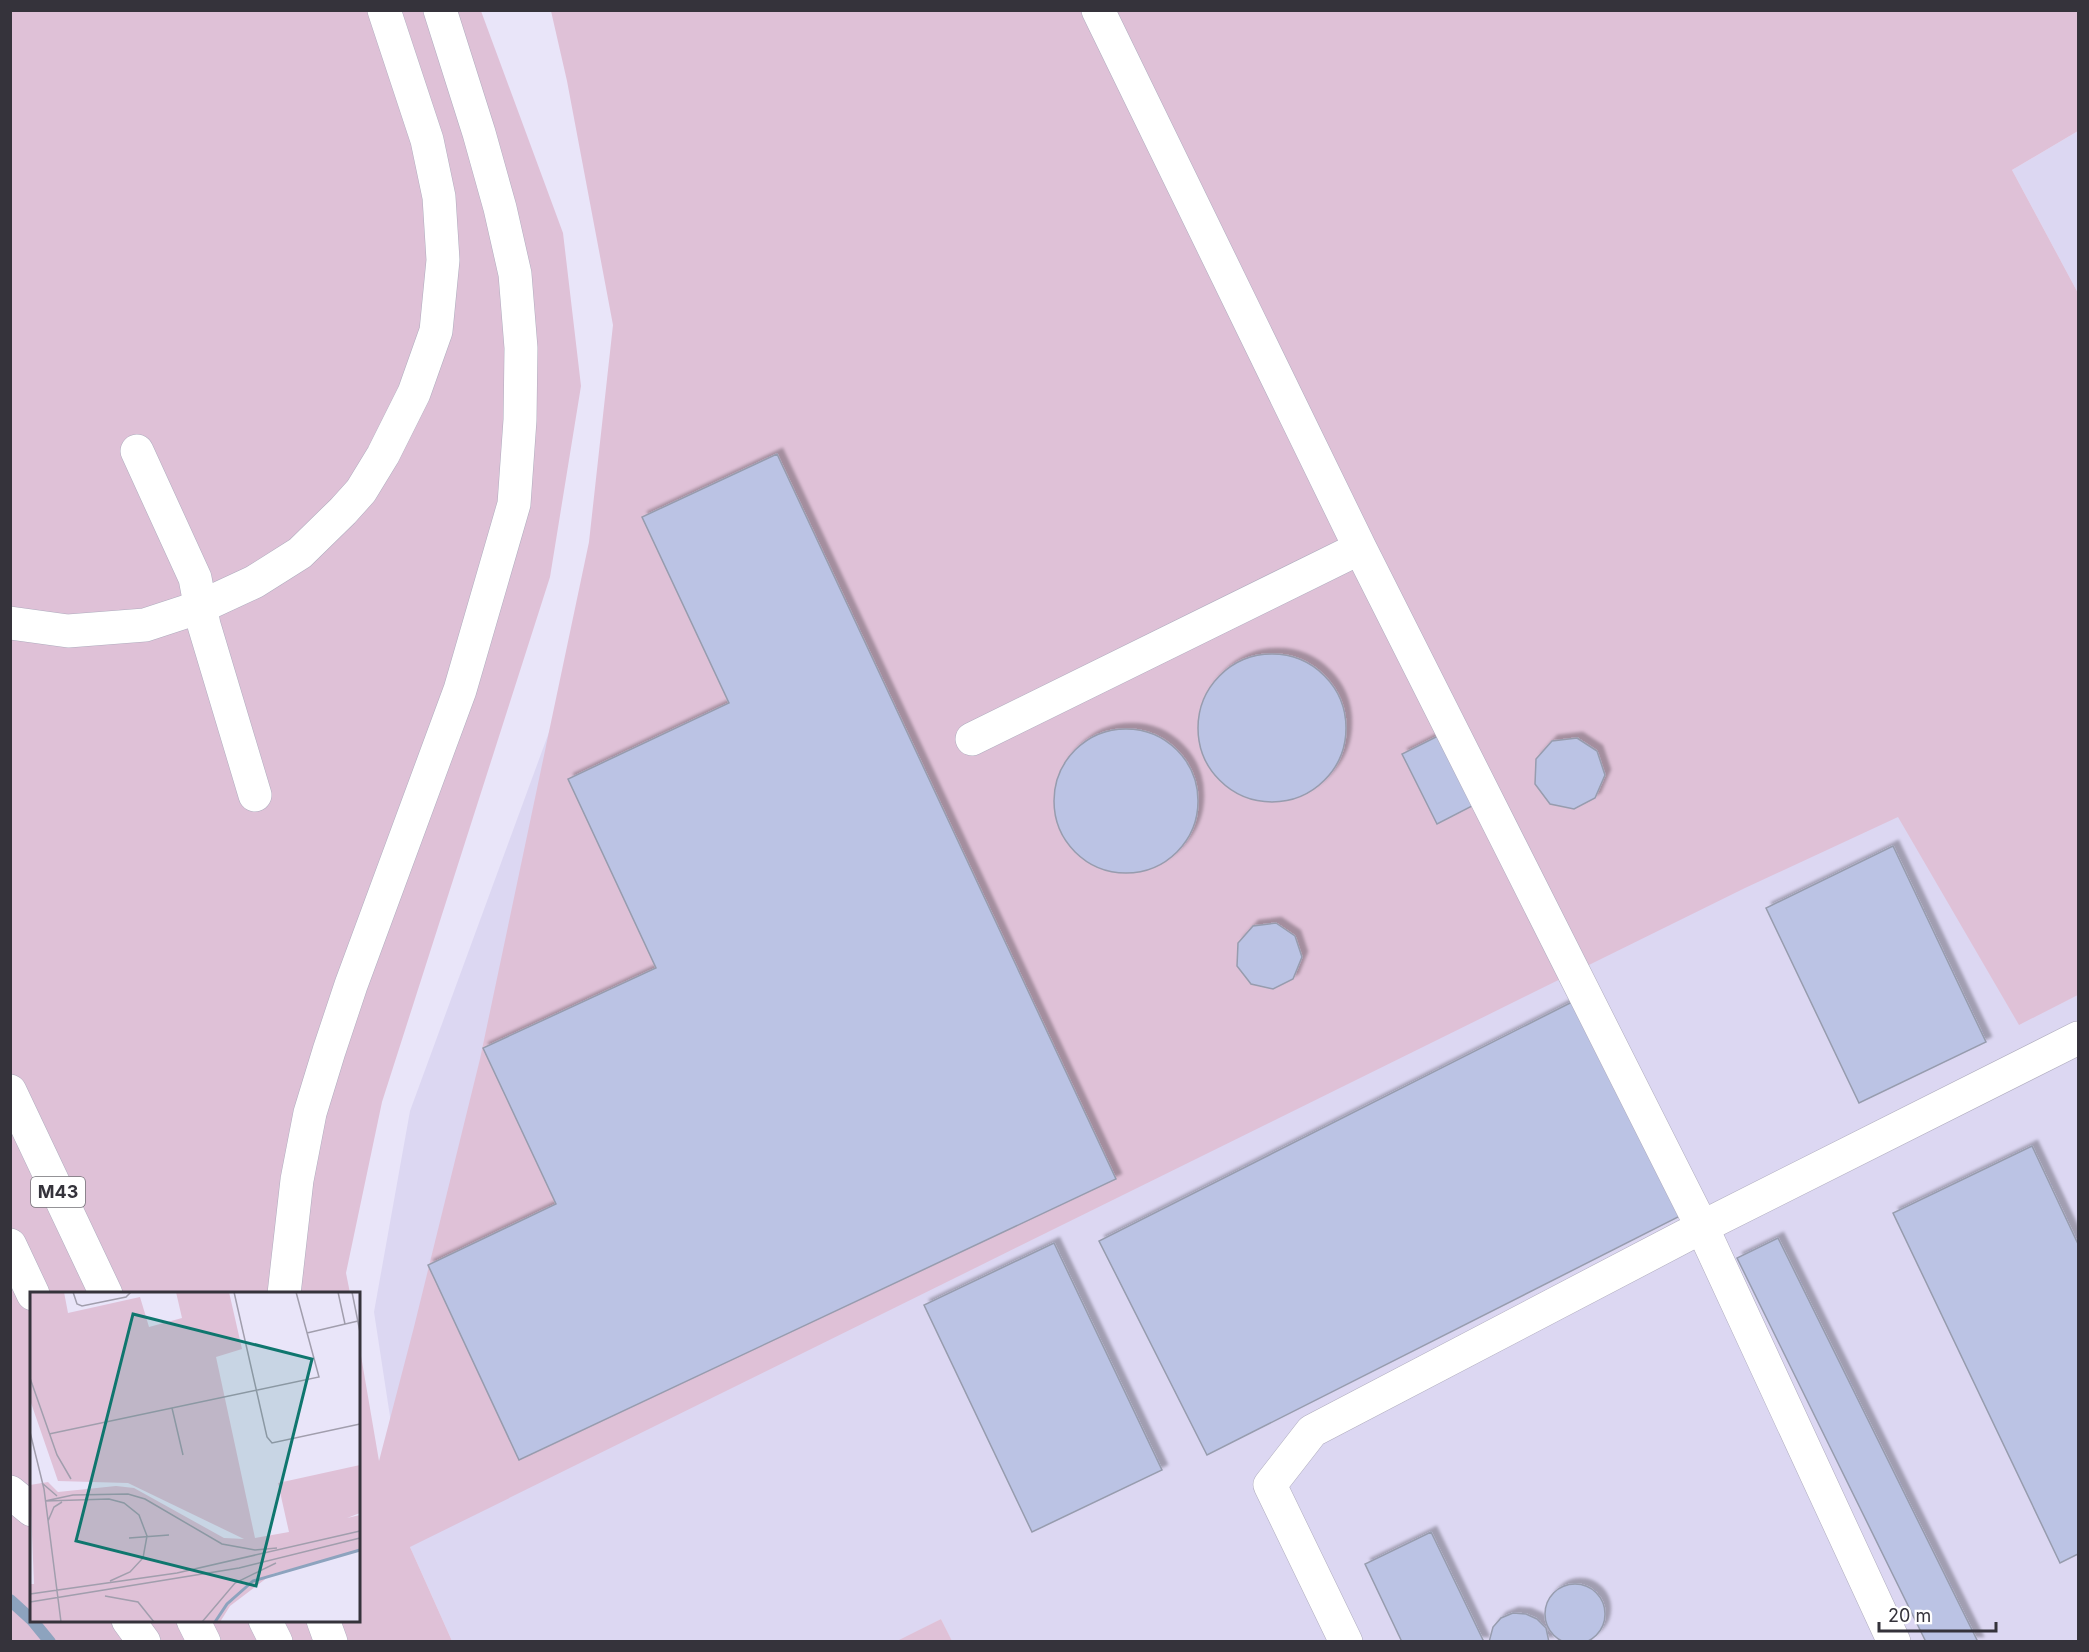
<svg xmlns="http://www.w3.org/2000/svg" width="2089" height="1652" font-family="Inter,sans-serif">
	<defs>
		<filter id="shadow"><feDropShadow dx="5.5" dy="-5.5" stdDeviation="1.5" flood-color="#0004"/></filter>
	</defs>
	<rect width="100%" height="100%" fill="#e9e5f9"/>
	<path fill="#dcd7f2" d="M 2078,131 L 2078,293 L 2012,170 Z
		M 603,585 L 1899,817 L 2019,1024 L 2078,995 L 2078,1641 L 952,1642 L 941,1619 L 897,1642 L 452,1641 L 410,1547 L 374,1312 L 410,1111 Z"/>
	<path fill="#dfc1d7" d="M 11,11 L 481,11 L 563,233 L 581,386 L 550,577 L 382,1102 L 346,1273 L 350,1293 L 32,1294 L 32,1620 L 358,1620 L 359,1344 L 379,1461 L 414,1327 L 480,1059 L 589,542 L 613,325 L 567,81 L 551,11 L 2078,11 L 2078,131 L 2012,170 L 2078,293 L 2078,995 L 2019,1025 L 1898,817 L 1745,888 L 410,1547 L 452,1641 L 11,1642 Z
		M 941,1619 L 952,1641 L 897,1641 Z"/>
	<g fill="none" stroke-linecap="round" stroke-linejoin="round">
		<path stroke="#8da3be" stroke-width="12" d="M 10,1600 L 32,1620
			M 32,1620 L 50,1642"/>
	</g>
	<path fill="#bbc3e4" stroke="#979cae" stroke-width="1.5" filter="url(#shadow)" d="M 777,454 L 1116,1179 L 519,1460 L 428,1265 L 556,1204 L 483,1048 L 656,968 L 568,779 L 729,703 L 642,517 Z
		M1198 728a74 74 0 1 1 148 0a74 74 0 1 1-148 0Z
		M1054 801a72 72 0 1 1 144 0a72 72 0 1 1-144 0Z
		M 1442,734 L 1476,804 L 1437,824 L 1402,754 Z
		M 1577,738 L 1597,751 L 1605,775 L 1595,798 L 1574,809 L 1550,804 L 1535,784 L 1536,759 L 1552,741 Z
		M 1893,846 L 1986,1042 L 1859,1103 L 1766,908 Z
		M 1276,923 L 1295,936 L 1302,957 L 1293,979 L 1273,989 L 1251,984 L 1237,966 L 1238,943 L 1253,926 Z
		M 1578,999 L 1686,1213 L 1207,1455 L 1099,1241 Z
		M 2032,1146 L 2078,1244 L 2078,1554 L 2060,1563 L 1893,1213 Z
		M 1778,1238 L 1978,1642 L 1926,1642 L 1737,1258 Z
		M 1054,1243 L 1162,1470 L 1032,1532 L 924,1305 Z
		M 1431,1532 L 1484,1642 L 1402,1642 L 1365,1564 Z
		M1545 1614a30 30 0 1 1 60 0a30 30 0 1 1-60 0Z
		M 1513,1613 L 1526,1614 L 1537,1619 L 1546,1628 L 1549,1642 L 1489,1642 L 1493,1627 L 1501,1618 Z"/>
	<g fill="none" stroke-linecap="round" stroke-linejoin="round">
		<g stroke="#afacbe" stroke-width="34">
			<path id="minor" d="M 1098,10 L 1360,548 L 1702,1227 L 1894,1642
				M 137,451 L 195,578 L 204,625 L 255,795
				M 972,739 L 1360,548
				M 1346,1642 L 1270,1485 L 1312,1431 L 1702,1227 L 2078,1038"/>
		</g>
		<g stroke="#afacbe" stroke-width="34">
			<path id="highway" d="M 10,623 L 68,631 L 145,625 L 200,607 L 254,582 L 300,553 L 343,511 L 361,491 L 383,455 L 414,393 L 436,331 L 443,260 L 439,197 L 427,140 L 384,10
				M 10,1091 L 106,1294
				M 10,1245 L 33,1294
				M 284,1294 L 297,1180 L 310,1113 L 329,1051 L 351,985 L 460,690 L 514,504 L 520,420 L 521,348 L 515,274 L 500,208 L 479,133 L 440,10
				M 10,1492 L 32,1510
				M 128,1620 L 144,1642
				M 193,1620 L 204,1642
				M 265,1620 L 276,1642
				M 323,1620 L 331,1642"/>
		</g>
		<use href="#minor" stroke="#fff" stroke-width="33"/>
		<use href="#highway" stroke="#fff" stroke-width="33"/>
	</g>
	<g text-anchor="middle" stroke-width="4.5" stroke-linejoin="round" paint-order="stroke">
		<rect fill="#fff" stroke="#727076" stroke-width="1.5" x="31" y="1177" width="54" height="30" rx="4.5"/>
		<g font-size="18" font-weight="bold" fill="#35333b">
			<text x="58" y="1198">M43</text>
		</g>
	</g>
	<g transform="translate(30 1292)">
		<rect width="330" height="330" fill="#e9e5f9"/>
		<path d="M 0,0 L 34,0 L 38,21 L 110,5 L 119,35 L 152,26 L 146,0 L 199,0 L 212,57 L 186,65 L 225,246 L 259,240 L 248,191 L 330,173 L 330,221 L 317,226 L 330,223 L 330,259 L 242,282 L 200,314 L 190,330 L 0,330 L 0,292 L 4,292 L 0,193 L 18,190 L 28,200 L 86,194 L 104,196 L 194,246 L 214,247 L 98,191 L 28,189 L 0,108 Z" fill="#dfc1d7"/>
		<path fill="none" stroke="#8da3be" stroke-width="3" d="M 185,330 L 197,312 L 223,289 L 330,258"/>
		<path fill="none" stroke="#a19ead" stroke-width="1.5" d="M 43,0 L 47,12 L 52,14 L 96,5 L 101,0M 204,0 L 237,145 L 242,151 L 330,132M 308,0 L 315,32M 322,0 L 330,40M 277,41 L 328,29M 0,86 L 27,163 L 41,187M 142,116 L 153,163M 0,140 L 14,197 L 31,330M 19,142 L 289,85 L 266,0M 12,191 L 27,204M 15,209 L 43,203 L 98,202 L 115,207 L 192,252 L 225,258 L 247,256M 15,209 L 79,207 L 94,211 L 109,223 L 117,244 L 113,266 L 100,280 L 80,289M 18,229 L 24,215 L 32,210M 99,246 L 139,243M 0,302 L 147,281 L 330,239M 75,304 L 108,310 L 124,330M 0,310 L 209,276 L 330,246M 172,330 L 205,291 L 246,271"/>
		<path fill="#0f766e" fill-opacity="0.15" stroke="#0f766e" stroke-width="3" d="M 103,22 L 282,67 L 226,294 L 46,249 Z"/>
		<rect width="330" height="330" fill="none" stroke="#35333b" stroke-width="3"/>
	</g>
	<rect width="2089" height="1652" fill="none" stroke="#35333b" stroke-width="24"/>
	<path d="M1879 1622v9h117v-9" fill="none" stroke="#35333b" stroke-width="3"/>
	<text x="1888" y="1622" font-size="18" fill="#35333b" stroke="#ffffff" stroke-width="4.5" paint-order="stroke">20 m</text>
</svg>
